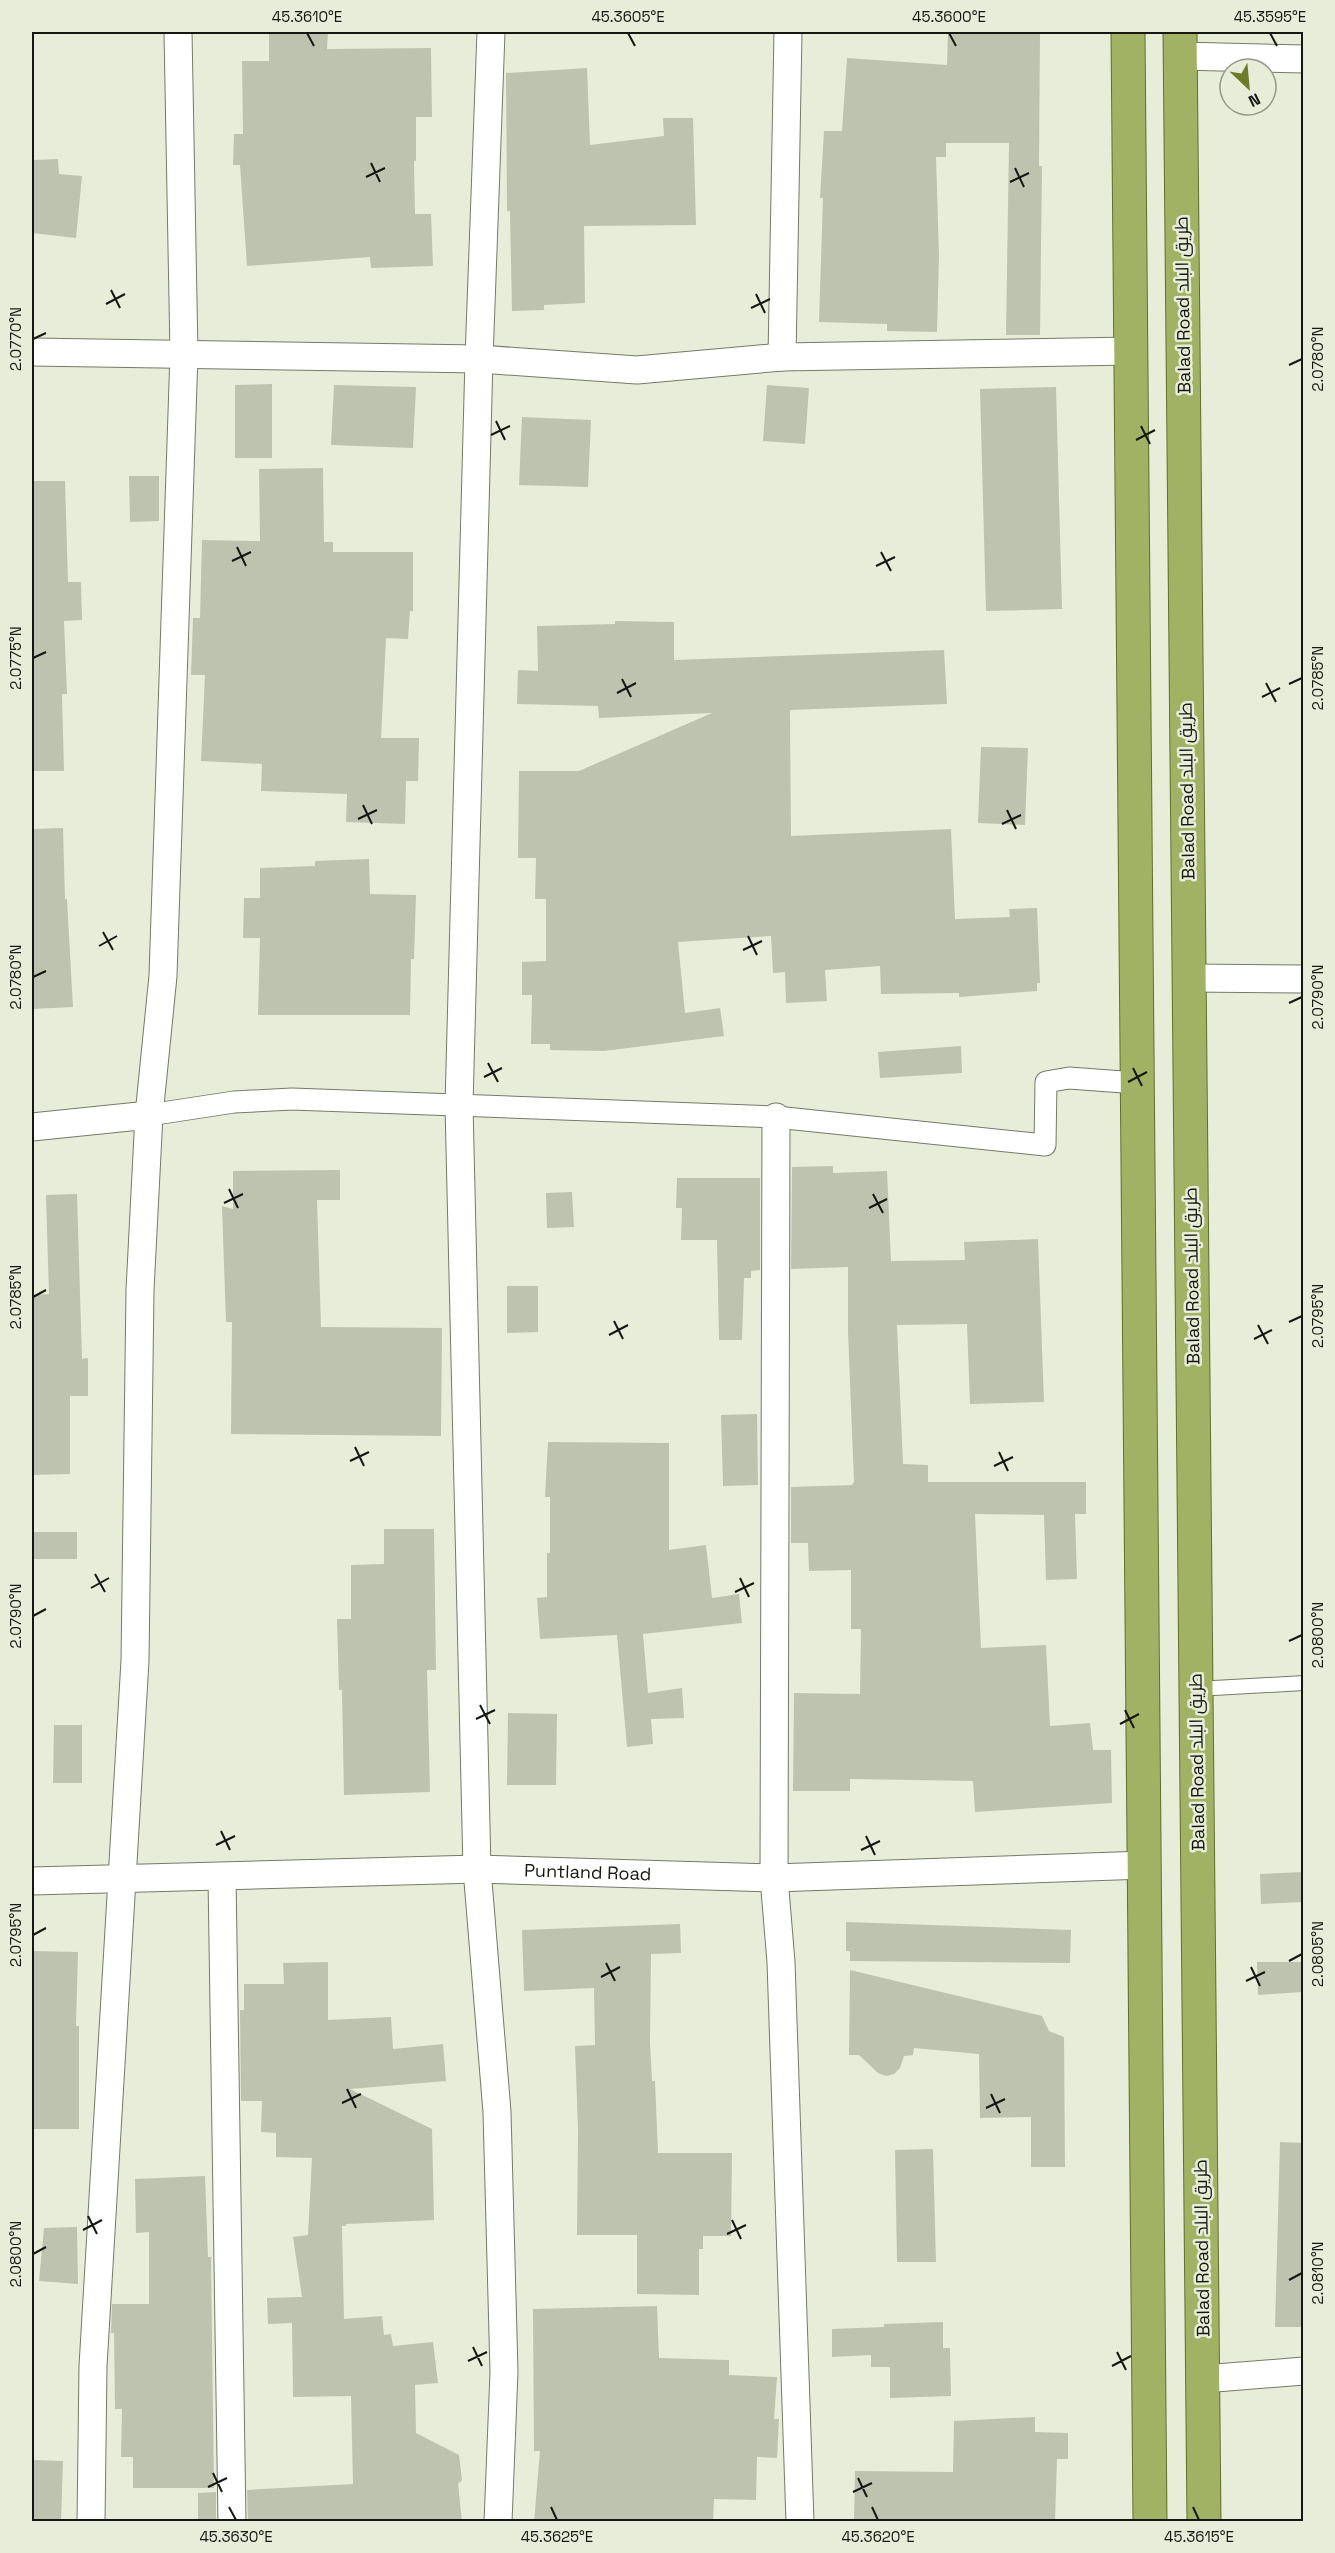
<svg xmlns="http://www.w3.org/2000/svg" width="1335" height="2553" font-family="'Space Grotesk',Cairo,sans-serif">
	<rect width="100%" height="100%" fill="#e8edd9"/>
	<path fill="#bec3b0" d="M 269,32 L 328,32 L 327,49 L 431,48 L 432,117 L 416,117 L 416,161 L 414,161 L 415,214 L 431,214 L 433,266 L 371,268 L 370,257 L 247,266 L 240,165 L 233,165 L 234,134 L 243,134 L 242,61 L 269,61 Z
		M 948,32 L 1040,32 L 1039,166 L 1042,166 L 1040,335 L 1006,335 L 1009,143 L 946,143 L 946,157 L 936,157 L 939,256 L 937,332 L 887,331 L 887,324 L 819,322 L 823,198 L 820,198 L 824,131 L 842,131 L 847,58 L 947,65 Z
		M 587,68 L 590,145 L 664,136 L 663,118 L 693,118 L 696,225 L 584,226 L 585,303 L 544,305 L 544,310 L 512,311 L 510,211 L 507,211 L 506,73 Z
		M 58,159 L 59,174 L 82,176 L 76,238 L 32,233 L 32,160 Z
		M 272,384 L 272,458 L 235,458 L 235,385 Z
		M 334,385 L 416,387 L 413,448 L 331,445 Z
		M 767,385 L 809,388 L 805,444 L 763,441 Z
		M 1056,387 L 1062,609 L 986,611 L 980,389 Z
		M 522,417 L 591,420 L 588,487 L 519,485 Z
		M 323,468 L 324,542 L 333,542 L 333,552 L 413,552 L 413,611 L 410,611 L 408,639 L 386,638 L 381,738 L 419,738 L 418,781 L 406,781 L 405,824 L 346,822 L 347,794 L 261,791 L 262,764 L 201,761 L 205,675 L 191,675 L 193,618 L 200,618 L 202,540 L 260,541 L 259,469 Z
		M 129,476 L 159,476 L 159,521 L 130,522 Z
		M 32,481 L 65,481 L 68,582 L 81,582 L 82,620 L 64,621 L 67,694 L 62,694 L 64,771 L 32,771 Z
		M 615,621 L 674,622 L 674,660 L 944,650 L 947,704 L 790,710 L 791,836 L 951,829 L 955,919 L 1010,917 L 1009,909 L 1037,908 L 1040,983 L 1037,983 L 1037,991 L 959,997 L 959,993 L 881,994 L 880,966 L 825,970 L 827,1001 L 786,1003 L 785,972 L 773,973 L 771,936 L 678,942 L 685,1013 L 720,1008 L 724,1036 L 604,1051 L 550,1050 L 550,1044 L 531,1044 L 532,995 L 522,995 L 522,962 L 546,961 L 546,899 L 535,899 L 536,858 L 518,858 L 519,771 L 579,771 L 712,713 L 599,718 L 598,706 L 517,704 L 518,670 L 538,671 L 537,626 L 615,624 Z
		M 981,747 L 1028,748 L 1025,825 L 978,823 Z
		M 63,828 L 65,899 L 67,899 L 73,1007 L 32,1009 L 32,829 Z
		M 369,859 L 370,894 L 416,895 L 414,959 L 411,959 L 410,1015 L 258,1015 L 260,938 L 243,938 L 244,898 L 260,898 L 260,868 L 315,866 L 315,861 Z
		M 961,1046 L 962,1073 L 880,1078 L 878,1052 Z
		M 833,1166 L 833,1173 L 887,1171 L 891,1261 L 965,1260 L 964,1242 L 1038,1239 L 1044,1402 L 970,1404 L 967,1324 L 897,1325 L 903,1464 L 928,1465 L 928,1482 L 1086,1482 L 1086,1514 L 1075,1514 L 1077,1579 L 1046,1580 L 1044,1515 L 975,1514 L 981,1648 L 1046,1645 L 1050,1726 L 1090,1723 L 1093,1750 L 1111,1750 L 1112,1803 L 975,1812 L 973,1781 L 850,1779 L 850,1791 L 793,1791 L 794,1693 L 860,1694 L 861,1629 L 851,1629 L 851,1570 L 809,1571 L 808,1543 L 791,1543 L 791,1487 L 852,1485 L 854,1482 L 848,1332 L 848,1267 L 791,1269 L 792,1167 Z
		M 340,1170 L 340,1200 L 317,1200 L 321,1327 L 442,1328 L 441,1436 L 231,1434 L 232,1322 L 226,1322 L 222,1206 L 233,1209 L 233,1171 Z
		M 677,1178 L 760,1178 L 760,1270 L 751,1271 L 751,1278 L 744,1278 L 742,1340 L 719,1340 L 717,1240 L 681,1240 L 682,1208 L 676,1208 Z
		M 572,1192 L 574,1227 L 547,1228 L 546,1193 Z
		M 77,1194 L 82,1359 L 88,1358 L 88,1396 L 70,1396 L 70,1474 L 32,1475 L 32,1295 L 49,1294 L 46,1195 Z
		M 507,1286 L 538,1286 L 538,1332 L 507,1333 Z
		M 757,1414 L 758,1485 L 723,1486 L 721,1415 Z
		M 548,1442 L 669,1443 L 669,1550 L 706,1545 L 712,1598 L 739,1594 L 742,1623 L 643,1634 L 648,1693 L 682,1688 L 684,1718 L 651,1719 L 653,1744 L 627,1747 L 617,1635 L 540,1639 L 537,1598 L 547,1597 L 547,1553 L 550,1553 L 550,1497 L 545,1497 Z
		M 384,1529 L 434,1529 L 436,1670 L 427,1670 L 430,1792 L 344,1795 L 342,1690 L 339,1690 L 337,1619 L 351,1619 L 351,1565 L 384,1564 Z
		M 32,1532 L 77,1532 L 77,1559 L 32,1559 Z
		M 508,1713 L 557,1714 L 556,1785 L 507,1785 Z
		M 54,1725 L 82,1725 L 82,1783 L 53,1783 Z
		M 1304,1872 L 1304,1902 L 1261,1904 L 1260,1874 Z
		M 846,1922 L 1071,1930 L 1070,1963 L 850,1961 L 850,1951 L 846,1951 Z
		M 680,1924 L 681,1953 L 651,1954 L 650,2043 L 652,2081 L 655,2081 L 658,2153 L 732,2153 L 731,2236 L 703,2236 L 703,2249 L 699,2249 L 699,2295 L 637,2294 L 637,2235 L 577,2235 L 578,2130 L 575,2046 L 595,2045 L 594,1988 L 524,1991 L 522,1930 Z
		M 32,1951 L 78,1952 L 76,2026 L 79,2026 L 79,2129 L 32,2129 Z
		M 328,1962 L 328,2020 L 391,2017 L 393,2049 L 443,2044 L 446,2081 L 350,2089 L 432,2129 L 434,2220 L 346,2224 L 346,2226 L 342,2226 L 344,2319 L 382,2316 L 384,2335 L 391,2334 L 393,2346 L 433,2342 L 438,2383 L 415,2385 L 416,2433 L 459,2455 L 462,2480 L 458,2484 L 462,2522 L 248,2522 L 247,2490 L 353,2484 L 351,2396 L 293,2397 L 292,2323 L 268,2324 L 267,2298 L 302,2297 L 293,2237 L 308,2235 L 312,2158 L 276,2157 L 276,2133 L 261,2132 L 262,2101 L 241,2101 L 240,2010 L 244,2010 L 244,1984 L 284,1984 L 283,1963 Z
		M 1257,1962 L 1302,1962 L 1302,1992 L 1258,1995 Z
		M 850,1970 L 1042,2016 L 1049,2031 L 1064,2037 L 1065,2167 L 1031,2167 L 1031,2117 L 980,2118 L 979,2054 L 914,2048 L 913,2055 L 904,2056 L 900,2068 L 894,2074 L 886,2076 L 878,2073 L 859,2055 L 849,2055 Z
		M 1280,2142 L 1304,2143 L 1304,2327 L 1275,2327 Z
		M 933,2149 L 936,2262 L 897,2262 L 895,2150 Z
		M 205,2176 L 208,2257 L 211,2257 L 214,2488 L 133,2488 L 133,2457 L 121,2457 L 122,2409 L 115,2409 L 114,2333 L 111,2333 L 112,2304 L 149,2304 L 149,2232 L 136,2233 L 135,2179 Z
		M 77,2227 L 78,2284 L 39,2281 L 44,2228 Z
		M 657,2306 L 659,2358 L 729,2360 L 729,2375 L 777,2377 L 774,2419 L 779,2419 L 777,2458 L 757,2457 L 756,2500 L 714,2499 L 713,2522 L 534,2522 L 540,2451 L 534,2451 L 533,2309 Z
		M 943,2322 L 943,2348 L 950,2348 L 951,2396 L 890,2398 L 890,2367 L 871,2367 L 871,2355 L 832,2357 L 832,2329 L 884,2327 L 884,2324 Z
		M 1035,2417 L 1035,2432 L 1068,2433 L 1068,2459 L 1057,2459 L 1055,2522 L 854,2522 L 855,2471 L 953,2472 L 954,2421 Z
		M 32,2460 L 63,2461 L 61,2522 L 32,2522 Z
		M 216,2492 L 216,2522 L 198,2522 L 198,2493 Z"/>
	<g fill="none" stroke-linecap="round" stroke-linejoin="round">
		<g stroke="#757a68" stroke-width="16">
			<path id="service" d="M 1196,1689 L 1304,1683"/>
		</g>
		<g stroke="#757a68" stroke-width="23">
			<path id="pedestrian" d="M 149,1115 L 234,1102 L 292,1099 L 776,1117 L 1045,1145 L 1046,1082 L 1069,1078 L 1137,1083"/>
		</g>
		<g stroke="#757a68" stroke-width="29">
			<g id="minor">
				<path d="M 491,32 L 479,359 L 459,1105 L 477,1869 L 497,2112 L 504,2372 L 498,2522"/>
				<path d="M 1180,56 L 1304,59"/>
				<path d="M 32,352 L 479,359 L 637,370 L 782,357 L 1131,351"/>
				<path d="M 782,357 L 788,32"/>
				<path d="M 1189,978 L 1304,979"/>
				<path d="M 776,1117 L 774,1878 L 781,1962 L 800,2522"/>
				<path d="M 32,1127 L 149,1115"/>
				<path d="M 222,1877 L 232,2522"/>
				<path id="s1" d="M 32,1881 L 477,1869 L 774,1878 L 1145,1865"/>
				<path d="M 1203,2379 L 1304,2371"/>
				<path d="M 91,2522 L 93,2366 L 135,1661 L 140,1290 L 149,1115 L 163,976 L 184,354 L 178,32"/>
			</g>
		</g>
		<g stroke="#626f2e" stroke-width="35">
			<path id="trunk" d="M 1128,32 L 1150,2522
				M 1180,32 L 1204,2522"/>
		</g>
		<use href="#service" stroke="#fff" stroke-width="14"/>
		<use href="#pedestrian" stroke="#fff" stroke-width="21"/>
		<use href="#minor" stroke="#fff" stroke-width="27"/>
		<use href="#trunk" stroke="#a2b264" stroke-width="33"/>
	</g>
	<path fill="none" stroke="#151710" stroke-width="2" d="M 307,33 L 314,46M 628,33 L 635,46M 949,33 L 956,46M 1270,33 L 1277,46M 371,163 L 380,182M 1015,168 L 1024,187M 366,177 L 385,168M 1010,182 L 1029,173M 111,290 L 120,308M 756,294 L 765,313M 106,304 L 125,294M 751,308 L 770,299M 33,339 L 46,333M 1289,365 L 1302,359M 496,421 L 505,440M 1141,426 L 1150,444M 491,435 L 510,426M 1136,440 L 1155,430M 237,547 L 246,566M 881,552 L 891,571M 232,561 L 251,552M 876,566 L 895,557M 33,658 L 46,652M 622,679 L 631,697M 1266,683 L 1276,702M 1289,684 L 1302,678M 617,693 L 636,683M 1262,697 L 1280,688M 363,805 L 372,824M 1007,810 L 1016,829M 358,819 L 377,810M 1002,824 L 1021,815M 103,932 L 113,950M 748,936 L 757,955M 99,946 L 117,936M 743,950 L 762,941M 33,977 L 46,971M 1289,1003 L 1302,997M 488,1063 L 498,1082M 1133,1068 L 1142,1086M 484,1077 L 502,1068M 1128,1082 L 1147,1072M 229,1189 L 238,1208M 873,1194 L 883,1213M 224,1203 L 243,1194M 869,1208 L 887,1199M 33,1297 L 46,1290M 614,1321 L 623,1339M 1289,1322 L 1302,1316M 1258,1325 L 1268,1344M 609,1335 L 628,1325M 1254,1339 L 1272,1330M 355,1447 L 364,1466M 999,1452 L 1008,1471M 350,1461 L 369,1452M 994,1466 L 1013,1457M 95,1574 L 105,1592M 740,1578 L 749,1597M 91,1588 L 109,1578M 735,1592 L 754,1583M 33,1616 L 46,1609M 1289,1641 L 1302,1635M 480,1705 L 490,1724M 1125,1710 L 1134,1728M 476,1719 L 495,1710M 1120,1724 L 1139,1714M 221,1831 L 230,1850M 866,1836 L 875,1855M 216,1845 L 235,1836M 861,1850 L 880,1841M 33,1935 L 46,1928M 1289,1961 L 1302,1954M 606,1963 L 615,1981M 1251,1967 L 1260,1986M 601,1977 L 620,1967M 1246,1981 L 1265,1972M 347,2089 L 356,2108M 991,2094 L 1000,2113M 342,2103 L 361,2094M 986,2108 L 1005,2099M 88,2216 L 97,2234M 732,2220 L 741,2239M 83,2230 L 102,2220M 727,2234 L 746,2225M 33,2254 L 46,2247M 1289,2280 L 1302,2273M 473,2347 L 482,2366M 1117,2352 L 1126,2370M 468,2361 L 487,2352M 1112,2366 L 1131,2356M 213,2473 L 222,2492M 858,2478 L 867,2497M 208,2487 L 227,2478M 853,2492 L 872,2483M 229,2507 L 236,2520M 551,2507 L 557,2520M 872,2507 L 878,2520M 1193,2507 L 1199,2520"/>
	<g text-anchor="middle" stroke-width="5" stroke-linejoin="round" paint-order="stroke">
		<g font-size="18" fill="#151710" stroke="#e8edd9">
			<text transform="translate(1183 305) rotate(-91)" y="6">Balad Road طريق البلد</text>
			<text transform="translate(1187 791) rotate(-91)" y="6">Balad Road طريق البلد</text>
			<text transform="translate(1192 1276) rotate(-91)" y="6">Balad Road طريق البلد</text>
			<text transform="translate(1197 1762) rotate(-91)" y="6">Balad Road طريق البلد</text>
			<text dy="6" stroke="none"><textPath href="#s1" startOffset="556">Puntland Road</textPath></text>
			<text transform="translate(1202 2248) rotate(-91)" y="6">Balad Road طريق البلد</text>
		</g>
	</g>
	<rect width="1335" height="2553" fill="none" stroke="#e8edd9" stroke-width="66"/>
	<g transform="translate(1248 87) rotate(154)"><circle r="28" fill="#e8edd9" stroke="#949789" stroke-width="1.5"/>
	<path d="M0-4.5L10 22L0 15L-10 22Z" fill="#6c7c2a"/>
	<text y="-9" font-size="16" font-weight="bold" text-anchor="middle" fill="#151710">N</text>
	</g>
	<rect x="33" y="33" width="1269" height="2487" fill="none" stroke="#151710" stroke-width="2"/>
	<g font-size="15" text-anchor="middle" fill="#151710">
		<text x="307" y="22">45.3610°E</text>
		<text x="628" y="22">45.3605°E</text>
		<text x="949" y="22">45.3600°E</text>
		<text x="1270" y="22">45.3595°E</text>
		<text transform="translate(16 339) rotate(-90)" y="5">2.0770°N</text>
		<text transform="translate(1318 359) rotate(-90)" y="5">2.0780°N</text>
		<text transform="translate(16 658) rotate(-90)" y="5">2.0775°N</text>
		<text transform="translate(1318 678) rotate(-90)" y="5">2.0785°N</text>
		<text transform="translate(16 977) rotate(-90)" y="5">2.0780°N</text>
		<text transform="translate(1318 997) rotate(-90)" y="5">2.0790°N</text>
		<text transform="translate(16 1297) rotate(-90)" y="5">2.0785°N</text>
		<text transform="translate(1318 1316) rotate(-90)" y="5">2.0795°N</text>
		<text transform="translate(16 1616) rotate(-90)" y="5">2.0790°N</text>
		<text transform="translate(1318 1635) rotate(-90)" y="5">2.0800°N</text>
		<text transform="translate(16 1935) rotate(-90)" y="5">2.0795°N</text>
		<text transform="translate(1318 1954) rotate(-90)" y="5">2.0805°N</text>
		<text transform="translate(16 2254) rotate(-90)" y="5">2.0800°N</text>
		<text transform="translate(1318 2273) rotate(-90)" y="5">2.0810°N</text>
		<text x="236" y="2542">45.3630°E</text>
		<text x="557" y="2542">45.3625°E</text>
		<text x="878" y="2542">45.3620°E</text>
		<text x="1199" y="2542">45.3615°E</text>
	</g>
</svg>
